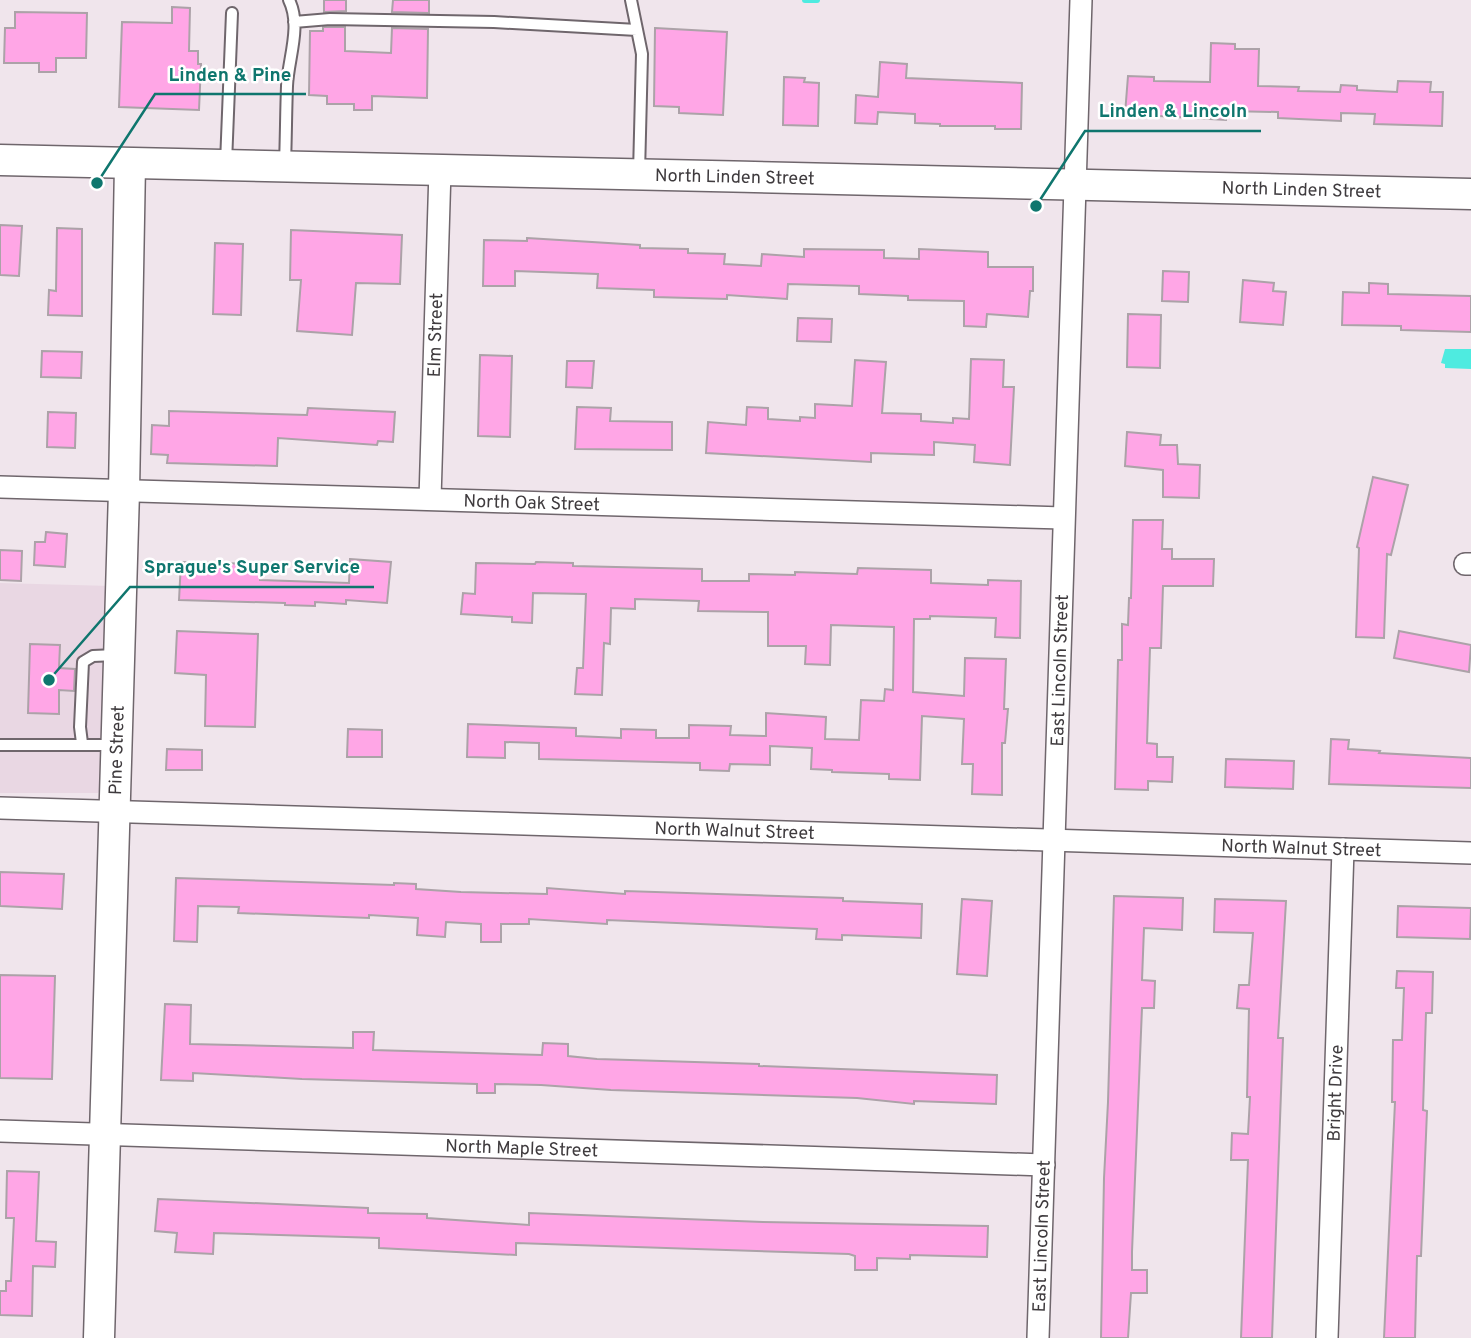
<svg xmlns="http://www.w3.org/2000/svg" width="1471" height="1338" font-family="Overpass,sans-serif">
	<rect width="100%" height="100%" fill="#f0e5ec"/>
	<path fill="#e9d7e3" d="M 0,583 L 111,586 L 106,782 L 98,793 L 0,793 Z"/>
	<path fill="#4eebe0" d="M 1445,349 L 1471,349 L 1471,369 L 1445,368 L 1445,364 L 1441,363 Z"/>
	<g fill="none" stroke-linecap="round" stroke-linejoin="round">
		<path stroke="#4eebe0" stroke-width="6" d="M 805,0 L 817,0"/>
	</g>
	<path fill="#ffa6e6" stroke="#aca2a8" stroke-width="2" d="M 324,0 L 346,0 L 346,11 L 324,12 Z
		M 393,0 L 429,0 L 429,13 L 392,12 Z
		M 172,7 L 190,8 L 189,51 L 198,51 L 198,64 L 201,64 L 199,110 L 119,107 L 122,22 L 172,23 Z
		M 15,12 L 87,13 L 86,58 L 56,58 L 56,72 L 39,72 L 39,63 L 4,63 L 5,28 L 15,28 Z
		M 323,27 L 345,27 L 345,51 L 391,53 L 392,28 L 428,29 L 427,98 L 372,96 L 372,110 L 354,110 L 354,104 L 327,104 L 327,96 L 309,95 L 310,31 L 323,31 Z
		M 655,28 L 727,32 L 723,115 L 679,113 L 679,107 L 654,106 Z
		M 1211,43 L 1235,44 L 1235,49 L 1259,49 L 1258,86 L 1299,87 L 1298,91 L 1340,92 L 1341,85 L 1357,86 L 1357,90 L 1397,92 L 1398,81 L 1431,82 L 1430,92 L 1443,92 L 1442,126 L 1374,124 L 1375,114 L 1341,113 L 1341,121 L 1278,118 L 1278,112 L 1227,111 L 1226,120 L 1125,114 L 1128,76 L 1154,77 L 1154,81 L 1210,82 Z
		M 880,62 L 907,64 L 906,78 L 1022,83 L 1021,129 L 995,129 L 995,126 L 940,126 L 940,124 L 915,123 L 915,114 L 878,112 L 877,124 L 855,123 L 856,95 L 878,97 Z
		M 784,77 L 805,78 L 804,82 L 819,83 L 818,126 L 783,125 Z
		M 0,225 L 22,226 L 19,276 L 0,275 Z
		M 57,228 L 82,229 L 82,316 L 48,315 L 49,290 L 56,291 Z
		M 291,230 L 402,235 L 400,284 L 356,283 L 352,335 L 297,331 L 301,280 L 290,280 Z
		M 527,238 L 640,245 L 640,248 L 688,249 L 688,253 L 725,254 L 724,264 L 761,266 L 762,254 L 804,257 L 804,249 L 884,250 L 884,258 L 919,259 L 919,249 L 988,252 L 988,267 L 1033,267 L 1033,291 L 1030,291 L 1028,317 L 987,314 L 986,327 L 964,326 L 964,301 L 908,300 L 908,296 L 859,294 L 859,286 L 788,284 L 787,299 L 727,295 L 727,299 L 654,297 L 654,290 L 597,288 L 598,274 L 515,271 L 515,286 L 483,286 L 484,240 L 527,241 Z
		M 215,243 L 243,244 L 241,315 L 213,314 Z
		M 1163,271 L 1189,272 L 1188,302 L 1162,301 Z
		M 1243,280 L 1274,283 L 1273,291 L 1286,292 L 1283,325 L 1240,322 Z
		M 1369,283 L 1388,284 L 1388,294 L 1471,296 L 1471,332 L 1401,330 L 1401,326 L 1342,325 L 1343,292 L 1369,293 Z
		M 1128,314 L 1161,315 L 1160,368 L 1127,367 Z
		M 798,318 L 832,319 L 831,342 L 797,341 Z
		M 42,351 L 82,352 L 81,378 L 41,377 Z
		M 480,355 L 512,356 L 510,437 L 478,436 Z
		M 971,359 L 1004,360 L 1003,387 L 1014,387 L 1010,465 L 974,462 L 975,445 L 934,442 L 934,455 L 871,453 L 871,462 L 706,453 L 708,422 L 746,425 L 747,407 L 768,408 L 768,419 L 800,421 L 800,417 L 815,418 L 815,404 L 852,406 L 855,360 L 886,362 L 882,413 L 921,414 L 921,421 L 953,423 L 953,418 L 969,419 Z
		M 567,361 L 594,361 L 592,388 L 566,387 Z
		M 577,407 L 611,408 L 610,421 L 672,422 L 672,450 L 575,449 Z
		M 308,408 L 395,412 L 393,442 L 378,441 L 377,445 L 278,438 L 277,466 L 167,463 L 168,455 L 151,454 L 152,425 L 169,426 L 169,411 L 307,415 Z
		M 48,412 L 76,413 L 75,448 L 47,447 Z
		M 1127,432 L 1161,435 L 1160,445 L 1177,445 L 1178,464 L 1200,465 L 1199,498 L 1163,497 L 1163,470 L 1125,466 Z
		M 1373,477 L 1408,485 L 1391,555 L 1387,554 L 1384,638 L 1356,637 L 1359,548 L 1357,547 Z
		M 1133,520 L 1163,520 L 1162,549 L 1172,549 L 1172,559 L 1214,559 L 1213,586 L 1163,586 L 1161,648 L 1150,648 L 1147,743 L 1157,744 L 1157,757 L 1173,757 L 1172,782 L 1148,781 L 1148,790 L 1115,789 L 1118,660 L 1122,660 L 1122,624 L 1128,625 L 1129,598 L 1131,598 Z
		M 46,532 L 67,534 L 65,567 L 34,565 L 35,542 L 45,542 Z
		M 0,550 L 22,551 L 21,581 L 0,580 Z
		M 350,559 L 391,562 L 387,603 L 346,600 L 346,604 L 315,602 L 315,606 L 285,605 L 285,603 L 179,600 L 181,562 L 260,564 L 260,580 L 349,583 Z
		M 536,562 L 573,563 L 573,566 L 702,569 L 702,581 L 749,581 L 749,574 L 795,575 L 795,572 L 857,574 L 858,568 L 931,570 L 931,583 L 988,585 L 988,580 L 1021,581 L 1020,638 L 995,637 L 996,618 L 930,616 L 930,619 L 914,619 L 913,692 L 964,696 L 965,658 L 1006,659 L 1004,709 L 1008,709 L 1005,743 L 1002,743 L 1002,795 L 972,794 L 973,764 L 962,764 L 964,719 L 922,716 L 920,780 L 889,779 L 889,774 L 832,772 L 832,770 L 811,769 L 812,748 L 770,746 L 770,765 L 730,764 L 729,771 L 700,770 L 700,763 L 539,759 L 539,743 L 505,742 L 505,758 L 467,757 L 468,724 L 576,728 L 576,736 L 621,738 L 621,729 L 656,730 L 656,738 L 689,738 L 689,725 L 731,726 L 730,735 L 766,736 L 766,713 L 826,717 L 825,739 L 859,740 L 861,700 L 884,701 L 885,689 L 893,690 L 894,627 L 831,625 L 830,665 L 805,664 L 806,646 L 768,646 L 768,612 L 698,611 L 699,601 L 635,599 L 635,609 L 611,608 L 610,644 L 604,643 L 602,695 L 575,694 L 577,668 L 583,668 L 586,594 L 533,593 L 532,623 L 512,622 L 512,617 L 461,614 L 463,593 L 475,594 L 476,563 L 535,564 Z
		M 177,631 L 258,634 L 255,727 L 205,726 L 206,675 L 175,673 Z
		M 1399,631 L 1471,645 L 1469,672 L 1394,658 Z
		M 30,644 L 60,645 L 59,668 L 75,669 L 74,691 L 59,690 L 59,714 L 28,713 Z
		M 348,729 L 382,730 L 382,757 L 347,757 Z
		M 1331,739 L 1349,740 L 1348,749 L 1380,751 L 1379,753 L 1471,758 L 1471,788 L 1329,784 Z
		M 167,749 L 202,750 L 202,770 L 166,770 Z
		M 1226,759 L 1294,761 L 1293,789 L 1225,787 Z
		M 0,872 L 64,874 L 62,909 L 0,906 Z
		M 176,878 L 394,885 L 394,883 L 416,884 L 416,889 L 461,892 L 547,894 L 547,888 L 625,894 L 625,891 L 843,898 L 843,901 L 922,904 L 921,938 L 842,935 L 842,940 L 816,939 L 817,929 L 607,920 L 607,924 L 529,919 L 529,924 L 501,924 L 501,942 L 481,942 L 481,924 L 446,922 L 445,937 L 417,935 L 418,918 L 369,915 L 369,918 L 238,913 L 239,907 L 198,906 L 197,942 L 174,941 Z
		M 1114,896 L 1183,898 L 1182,930 L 1144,928 L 1142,980 L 1155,981 L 1154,1008 L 1142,1008 L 1132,1252 L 1132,1270 L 1147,1270 L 1147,1293 L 1131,1293 L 1128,1338 L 1101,1338 L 1104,1178 L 1108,1102 Z
		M 962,899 L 992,901 L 987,976 L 957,974 Z
		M 1215,899 L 1286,901 L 1278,1038 L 1283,1038 L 1272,1338 L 1241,1338 L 1248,1160 L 1231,1160 L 1232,1133 L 1248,1134 L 1250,1097 L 1247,1097 L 1249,1009 L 1237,1008 L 1239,985 L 1249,985 L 1253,933 L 1214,932 Z
		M 1398,906 L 1471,908 L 1470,939 L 1397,937 Z
		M 1397,971 L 1433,972 L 1432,1013 L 1426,1013 L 1423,1110 L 1427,1111 L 1421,1256 L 1417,1256 L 1415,1338 L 1384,1338 L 1395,1102 L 1392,1102 L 1393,1040 L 1402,1040 L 1404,988 L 1396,988 Z
		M 0,975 L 55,976 L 52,1079 L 0,1078 Z
		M 165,1004 L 191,1005 L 190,1044 L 353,1048 L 353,1032 L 374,1032 L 373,1050 L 542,1055 L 543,1043 L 568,1044 L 568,1056 L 597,1059 L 759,1064 L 759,1066 L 997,1075 L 996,1104 L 914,1101 L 914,1104 L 857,1098 L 611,1090 L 541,1085 L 495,1084 L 495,1093 L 477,1093 L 477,1084 L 302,1079 L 193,1073 L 193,1081 L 161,1080 Z
		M 7,1171 L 39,1172 L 36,1241 L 56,1242 L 55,1267 L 33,1266 L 32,1316 L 0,1315 L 0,1291 L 6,1291 L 6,1281 L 11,1281 L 14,1218 L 6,1218 Z
		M 158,1199 L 368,1208 L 368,1213 L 427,1214 L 427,1218 L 529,1225 L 529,1213 L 763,1222 L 988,1226 L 987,1257 L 910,1255 L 910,1259 L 877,1258 L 877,1270 L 855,1270 L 855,1256 L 849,1254 L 516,1243 L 516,1255 L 379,1248 L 379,1238 L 214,1233 L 213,1254 L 175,1252 L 177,1233 L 155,1231 Z"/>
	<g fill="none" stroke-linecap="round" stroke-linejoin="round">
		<g stroke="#6f666c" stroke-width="14">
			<path id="lane" d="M 631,0 L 642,54 L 639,173
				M 294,22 L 330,19 L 494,22 L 637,30
				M 226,163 L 232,13
				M 285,163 C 286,138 286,112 287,86 C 288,59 302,26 289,0
				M 82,743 L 80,727 L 83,662 L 93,656 L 116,655
				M 0,745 L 116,745"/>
		</g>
		<g stroke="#6f666c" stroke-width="24">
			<g id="street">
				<path id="s1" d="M 0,487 L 1063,518"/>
				<path id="s2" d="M 430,499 L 440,170"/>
				<path d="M 1465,564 L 1471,564"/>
				<path id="s3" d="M 0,808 L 1471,853"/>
				<path id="s4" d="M 0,1131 L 1044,1165"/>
				<path id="s5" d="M 1038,1338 L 1081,0"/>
				<path id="s6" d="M 1327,1338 L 1343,849"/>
			</g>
		</g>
		<g stroke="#6f666c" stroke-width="33">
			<g id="secondary">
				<path id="s7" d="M 0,160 C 490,173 981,180 1471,194"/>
				<path id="s8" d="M 99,1338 L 124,491 L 130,164"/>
			</g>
		</g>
		<use href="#lane" stroke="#fff" stroke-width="10"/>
		<use href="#street" stroke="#fff" stroke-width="21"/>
		<use href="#secondary" stroke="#fff" stroke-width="30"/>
	</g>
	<g text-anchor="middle" stroke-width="5" stroke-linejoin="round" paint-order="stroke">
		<g font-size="18" fill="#3f3b3e" stroke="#fff">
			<text dy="6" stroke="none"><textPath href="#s7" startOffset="735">North Linden Street</textPath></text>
			<text dy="6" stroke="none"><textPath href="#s7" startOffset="1302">North Linden Street</textPath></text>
			<text dy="6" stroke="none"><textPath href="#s2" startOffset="164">Elm Street</textPath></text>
			<text dy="6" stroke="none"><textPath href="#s1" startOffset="532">North Oak Street</textPath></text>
			<text dy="6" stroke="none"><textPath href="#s5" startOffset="668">East Lincoln Street</textPath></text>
			<text dy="6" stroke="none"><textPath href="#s8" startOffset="588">Pine Street</textPath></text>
			<text dy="6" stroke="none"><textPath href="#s3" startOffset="735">North Walnut Street</textPath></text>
			<text dy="6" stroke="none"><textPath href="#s3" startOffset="1302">North Walnut Street</textPath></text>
			<text dy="6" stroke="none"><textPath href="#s6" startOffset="245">Bright Drive</textPath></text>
			<text dy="6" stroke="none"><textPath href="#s4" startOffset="522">North Maple Street</textPath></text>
			<text dy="6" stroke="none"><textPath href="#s5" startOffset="102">East Lincoln Street</textPath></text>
		</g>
	</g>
	<path fill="none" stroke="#0f766e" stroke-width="2.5" d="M97 183L155 94H306M1036 206L1085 131H1261M49 680L130 587H374"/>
	<g fill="#0f766e" stroke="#fff" stroke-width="2.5">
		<circle cx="97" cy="183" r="7"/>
		<circle cx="1036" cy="206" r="7"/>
		<circle cx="49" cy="680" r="7"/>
	</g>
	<g font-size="19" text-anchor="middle" font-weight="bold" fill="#0f766e" stroke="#fff" stroke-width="5" stroke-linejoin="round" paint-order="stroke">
		<text x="230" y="81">Linden &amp; Pine</text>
		<text x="1173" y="117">Linden &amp; Lincoln</text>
		<text x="252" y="573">Sprague's Super Service</text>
	</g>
</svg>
